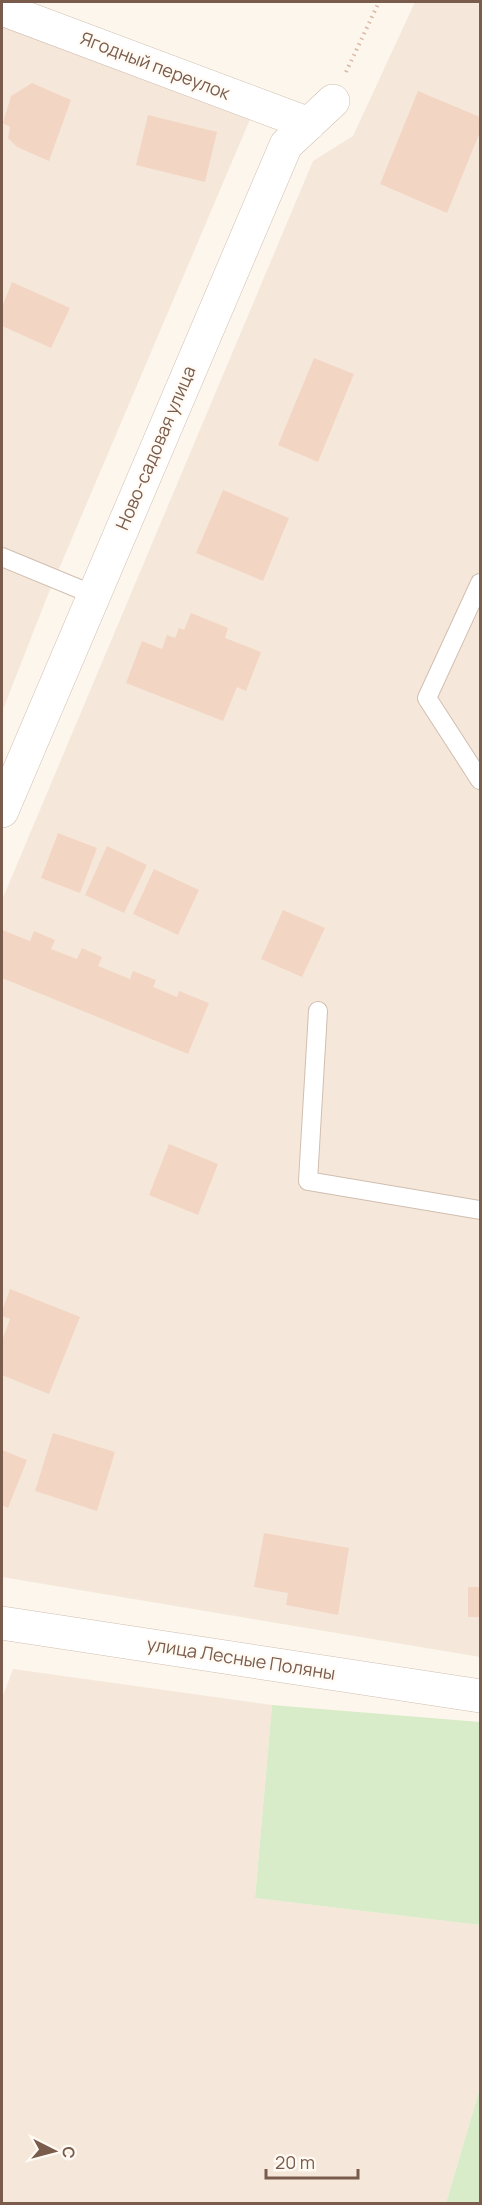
<svg xmlns="http://www.w3.org/2000/svg" width="482" height="2205" font-family="Manrope,sans-serif">
	<rect width="100%" height="100%" fill="#fdf6ec"/>
	<path fill="#f5e8da" d="M 415,2 L 480,2 L 480,1657 L 2,1577 L 2,900 L 313,161 L 353,136 Z
		M 2,11 L 251,117 L 47,597 L 2,712 Z
		M 13,1669 L 272,1705 L 255,1898 L 480,1925 L 480,2088 L 446,2203 L 2,2203 L 2,1698 Z"/>
	<path fill="#d8ecc9" d="M 272,1705 L 480,1722 L 480,1925 L 255,1898 Z
		M 480,2088 L 480,2203 L 446,2203 Z"/>
	<path fill="#f3d5c3" d="M 32,83 L 71,100 L 49,161 L 17,147 L 8,138 L 10,127 L 3,123 L 11,96 Z
		M 418,91 L 480,117 L 480,132 L 447,213 L 380,184 Z
		M 148,115 L 217,132 L 205,182 L 136,165 Z
		M 12,282 L 70,308 L 51,348 L 2,326 L 2,307 Z
		M 314,358 L 354,374 L 318,462 L 278,445 Z
		M 223,490 L 289,518 L 263,581 L 196,553 Z
		M 191,613 L 228,628 L 225,638 L 261,652 L 246,691 L 237,687 L 223,721 L 126,683 L 142,641 L 162,649 L 167,635 L 175,638 L 179,628 L 184,630 Z
		M 58,833 L 97,848 L 80,893 L 41,878 Z
		M 107,846 L 147,865 L 124,913 L 85,895 Z
		M 154,869 L 199,890 L 178,935 L 133,914 Z
		M 283,910 L 325,928 L 302,977 L 261,959 Z
		M 2,930 L 30,941 L 34,931 L 55,940 L 51,949 L 77,959 L 82,948 L 102,957 L 98,966 L 130,979 L 133,971 L 156,980 L 153,987 L 177,997 L 179,991 L 209,1003 L 188,1054 L 2,978 Z
		M 169,1144 L 218,1164 L 198,1215 L 149,1195 Z
		M 10,1289 L 80,1317 L 49,1394 L 2,1375 L 2,1341 L 10,1319 L 2,1316 L 2,1311 Z
		M 53,1433 L 115,1452 L 97,1511 L 35,1491 Z
		M 2,1450 L 27,1460 L 8,1508 L 2,1505 Z
		M 264,1533 L 349,1548 L 338,1615 L 286,1605 L 288,1593 L 254,1587 Z
		M 468,1587 L 480,1587 L 480,1617 L 468,1617 Z"/>
	<g fill="none" stroke-linecap="round" stroke-linejoin="round">
		<g stroke="#d1beb0" stroke-width="20">
			<path id="service" d="M 2,557 L 94,595
				M 480,583 L 427,698 L 480,780
				M 318,1011 L 308,1181 L 480,1210"/>
		</g>
		<g stroke="#d1beb0" stroke-width="34">
			<path id="minor" d="M 2,9 L 309,124
				M 2,811 L 286,145 L 333,101
				M 2,1623 L 480,1696"/>
		</g>
		<path stroke="#d9b8a5" stroke-width="4" stroke-dasharray="1.5 4.5" stroke-linecap="butt" d="M 346,72 L 379,2"/>
		<use href="#service" stroke="#fff" stroke-width="18"/>
		<use href="#minor" stroke="#fff" stroke-width="33"/>
	</g>
	<g text-anchor="middle" stroke-width="4.5" stroke-linejoin="round" paint-order="stroke">
		<g font-size="18" fill="#7a5c4d" stroke="#fffaf3">
			<text transform="translate(155 66) rotate(21)" y="6">Ягодный переулок</text>
			<text transform="translate(156 448) rotate(-67)" y="6">Ново-садовая улица</text>
			<text transform="translate(241 1659) rotate(9)" y="6">улица Лесные Поляны</text>
		</g>
	</g>
	<rect width="482" height="2205" fill="none" stroke="#7a5c4d" stroke-width="6"/>
	<g transform="translate(54 2151) rotate(96)" stroke="#fffaf3" stroke-width="4.5" paint-order="stroke">
	<path d="M0-4.5L10 22L0 15L-10 22Z" fill="#7a5c4d"/>
	<text y="-9" font-size="16" font-weight="bold" text-anchor="middle" fill="#7a5c4d">С</text>
	</g>
	<path d="M266 2169v9h92v-9" fill="none" stroke="#7a5c4d" stroke-width="3"/>
	<text x="275" y="2169" font-size="18" fill="#7a5c4d" stroke="#fffaf3" stroke-width="4.5" paint-order="stroke">20 m</text>
</svg>
